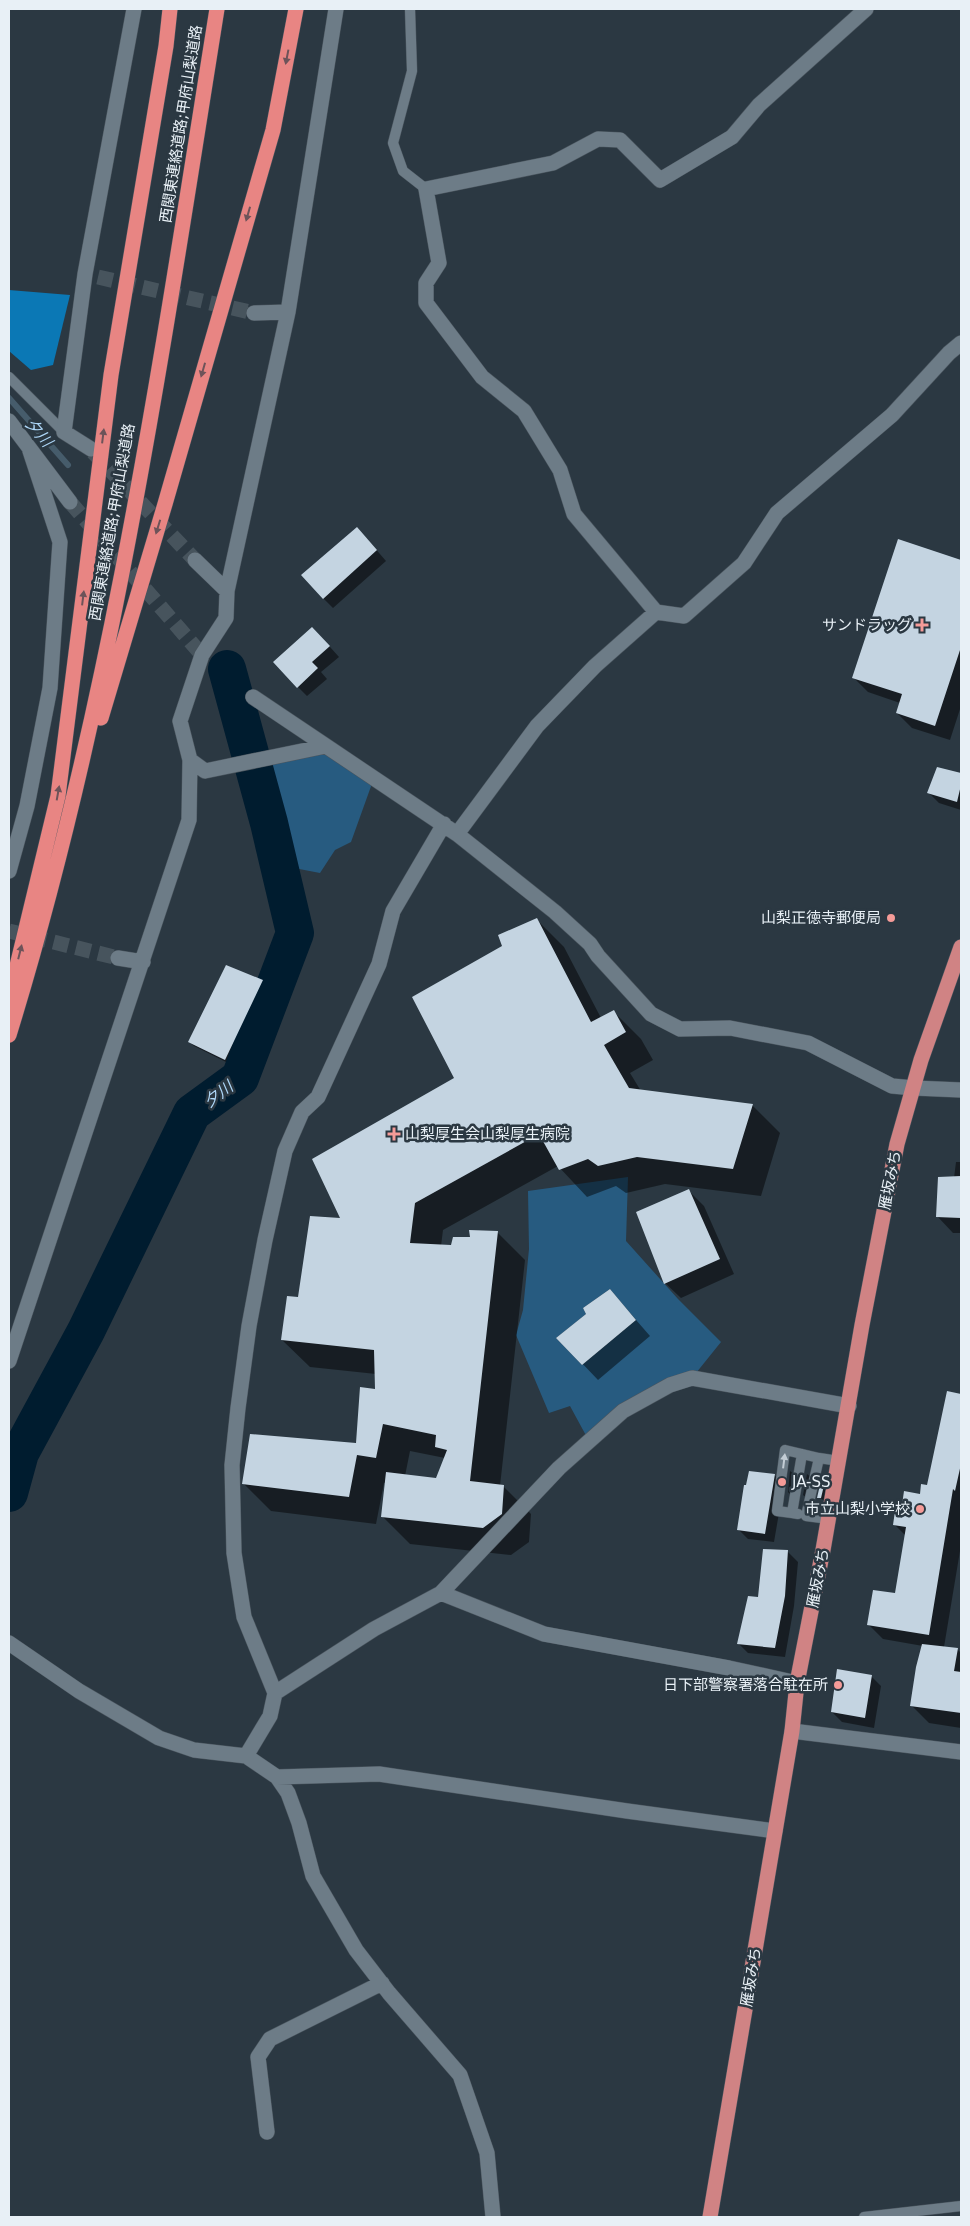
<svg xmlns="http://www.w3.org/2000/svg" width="970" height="2226" font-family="'DejaVu Sans','Noto Sans JP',sans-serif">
	<rect width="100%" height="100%" fill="#2b3842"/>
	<path fill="#275b80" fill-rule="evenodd" d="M 326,746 L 374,778 L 351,842 L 335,850 L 320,873 L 294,868 L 271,758 Z
		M 628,1177 L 626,1241 L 678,1299 L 721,1342 L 692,1378 L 670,1385 L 589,1441 L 570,1406 L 549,1413 L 516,1335 L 523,1310 L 529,1249 L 528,1191 ZM 610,1289 L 636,1320 L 582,1365 L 556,1338 L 586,1314 L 583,1308 Z"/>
	<path fill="#0b78b5" d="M 9,290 L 70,295 L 53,365 L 31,370 L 9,351 Z"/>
	<path fill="#0007" fill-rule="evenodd" d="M 367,539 L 386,561 L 333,608 L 323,598 Z
		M 899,541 L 961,562 L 961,706 L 950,740 L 912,728 L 897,713 L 900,703 L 868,692 L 853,677 Z
		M 322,638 L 339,657 L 321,672 L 327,679 L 307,696 L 298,687 Z
		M 938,768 L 961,775 L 961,810 L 939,803 L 929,793 Z
		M 536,919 L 564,947 L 601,1018 L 614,1012 L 641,1039 L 653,1060 L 630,1073 L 641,1091 L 752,1105 L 780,1133 L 761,1196 L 665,1184 L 626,1193 L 616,1186 L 587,1197 L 558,1166 L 443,1230 L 441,1246 L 452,1247 L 472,1238 L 470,1231 L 498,1233 L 525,1260 L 500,1486 L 503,1486 L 531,1514 L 529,1542 L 511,1555 L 410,1544 L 383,1517 L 386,1483 L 384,1483 L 376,1524 L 271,1511 L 243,1483 L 357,1445 L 377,1390 L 376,1374 L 310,1367 L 282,1340 L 299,1298 L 342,1219 L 455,1078 L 504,947 ZM 410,1451 L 445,1458 L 437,1479 L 405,1476 Z
		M 227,966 L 263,982 L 267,986 L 230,1064 L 194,1046 L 189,1042 Z
		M 956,1162 L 961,1162 L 961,1233 L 953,1233 L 937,1216 L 954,1178 Z
		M 689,1191 L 704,1206 L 734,1274 L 681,1298 L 665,1283 Z
		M 610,1290 L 650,1336 L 598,1380 L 558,1338 L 588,1314 Z
		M 948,1392 L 961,1395 L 961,1545 L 944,1647 L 957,1649 L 961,1653 L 961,1728 L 929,1723 L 912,1706 L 923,1646 L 883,1639 L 868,1624 L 896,1595 L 906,1536 L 894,1524 L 903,1506 L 921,1495 L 928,1487 Z
		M 790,1471 L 796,1476 L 792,1497 L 788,1492 Z
		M 807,1474 L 813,1479 L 808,1499 L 803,1495 Z
		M 774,1475 L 784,1484 L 774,1542 L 748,1539 L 739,1530 Z
		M 826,1478 L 830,1483 L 826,1502 L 819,1497 Z
		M 764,1550 L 788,1552 L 798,1562 L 794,1606 L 785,1657 L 748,1653 L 738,1643 L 760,1599 Z
		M 871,1676 L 881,1686 L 874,1728 L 842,1722 L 832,1712 Z"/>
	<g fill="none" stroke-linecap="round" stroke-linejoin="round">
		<path stroke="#465c6b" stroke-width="6" d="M 9,398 L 68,465"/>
		<path stroke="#001c2f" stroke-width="38" d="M 9,1493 L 20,1453 L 86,1331 L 192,1113 L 240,1078 L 295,933 L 269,823 L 227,669"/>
	</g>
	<path fill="#c4d4e1" d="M 357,527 L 377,550 L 323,599 L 301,575 Z
		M 898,539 L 961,560 L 961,647 L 935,726 L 896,713 L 902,694 L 852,678 Z
		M 312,627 L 330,646 L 312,662 L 318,668 L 297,688 L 273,662 Z
		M 937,767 L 961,773 L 961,785 L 957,802 L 927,793 Z
		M 537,918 L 591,1022 L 614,1010 L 626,1032 L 604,1045 L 629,1088 L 753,1104 L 733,1169 L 637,1157 L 598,1166 L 588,1159 L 559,1170 L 539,1134 L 415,1203 L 410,1243 L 451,1245 L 453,1237 L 470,1237 L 469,1230 L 498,1231 L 470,1481 L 504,1485 L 502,1514 L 483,1528 L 381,1517 L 386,1472 L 436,1478 L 447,1450 L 435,1447 L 436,1435 L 383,1424 L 376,1458 L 357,1455 L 349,1497 L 242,1484 L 250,1434 L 356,1443 L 360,1387 L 375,1389 L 374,1350 L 281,1340 L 287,1296 L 298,1297 L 310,1216 L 340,1218 L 312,1159 L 454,1078 L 412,997 L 502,946 L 498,935 Z
		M 226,965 L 263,980 L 225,1060 L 188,1042 Z
		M 961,1176 L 961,1218 L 936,1217 L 938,1177 Z
		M 689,1189 L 720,1259 L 664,1284 L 636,1212 Z
		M 610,1289 L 636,1320 L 582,1365 L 556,1338 L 586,1314 L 583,1308 Z
		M 947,1391 L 961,1394 L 961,1464 L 955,1491 L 953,1489 L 929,1635 L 867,1625 L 873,1590 L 895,1593 L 906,1527 L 893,1525 L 896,1504 L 902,1505 L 904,1491 L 920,1494 L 921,1484 L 927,1485 Z
		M 749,1471 L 775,1474 L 765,1534 L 737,1530 L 744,1485 L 746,1485 Z
		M 822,1476 L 826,1477 L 821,1498 L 817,1498 Z
		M 763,1549 L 788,1550 L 785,1596 L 775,1648 L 737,1644 L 748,1596 L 758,1597 Z
		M 922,1644 L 958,1648 L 954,1671 L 961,1672 L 961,1713 L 910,1706 L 916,1667 Z
		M 837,1669 L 872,1675 L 865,1718 L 831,1712 Z"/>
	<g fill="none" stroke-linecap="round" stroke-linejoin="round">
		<path stroke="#47545d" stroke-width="15" stroke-dasharray="15 8" stroke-linecap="butt" d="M 98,277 L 254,313
			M 93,452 L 195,560
			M 70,502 L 202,655
			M 9,931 L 118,958"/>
		<g stroke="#4a555e" stroke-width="11">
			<path id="service" d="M 410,9 L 412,71 L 393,143 L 403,171 L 426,189
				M 9,377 L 64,432
				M 792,1513 L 777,1511 L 785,1450 L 802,1454
				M 798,1514 L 792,1513 L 802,1454 L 819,1458
				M 829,1519 L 806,1516 L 819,1458 L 839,1461
				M 864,2217 L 961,2206"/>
		</g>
		<g stroke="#4a555e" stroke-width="16">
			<path id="minor" d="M 254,313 L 288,312
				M 9,421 L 70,502
				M 91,449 L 64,432 L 85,274 L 134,9
				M 195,560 L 227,591
				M 656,612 L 574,514 L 560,470 L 524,411 L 482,377 L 426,303 L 426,283 L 439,263 L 426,189 L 553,163 L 598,139 L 620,140 L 660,180 L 732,137 L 759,105 L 866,9
				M 253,697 L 326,746
				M 190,760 L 205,771 L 326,746 L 457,834 L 555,912 L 590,944 L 598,956 L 651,1014 L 680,1029 L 730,1028 L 808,1043 L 892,1086 L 914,1088
				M 457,834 L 537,726 L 595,666 L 656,612 L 684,616 L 744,563 L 777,513 L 892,415 L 949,353 L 961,343
				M 9,871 L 27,806 L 50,688 L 60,542 L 30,451
				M 118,958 L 143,962
				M 9,1361 L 189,820 L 190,760 L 180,721 L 202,655 L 226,618 L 227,591 L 288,312 L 336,9
				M 441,1593 L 544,1634 L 729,1668 L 797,1683
				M 9,1643 L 79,1691 L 159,1738 L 194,1750 L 246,1756 L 277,1777 L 288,1793 L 299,1823 L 313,1876 L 356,1950 L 389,1993 L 460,2075 L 487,2153 L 493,2217
				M 275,1693 L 374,1629 L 441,1593 L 559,1468 L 623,1411 L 670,1385 L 692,1378 L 849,1406
				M 792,1731 L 961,1752
				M 246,1756 L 270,1716 L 275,1693 L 244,1617 L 234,1553 L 232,1465 L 238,1408 L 249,1326 L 265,1240 L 285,1151 L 302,1112 L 318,1097 L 379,964 L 393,911 L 444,824
				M 277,1777 L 379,1774 L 627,1811 L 775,1831
				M 267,2132 L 258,2057 L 270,2039 L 382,1983"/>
		</g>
		<g stroke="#4a555e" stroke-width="16">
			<path id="tertiary" d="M 914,1088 L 961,1090"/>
		</g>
		<g stroke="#4a555e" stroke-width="16">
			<path id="trunk" d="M 710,2217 L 792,1731 L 797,1683 L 823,1550 L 862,1325 L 897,1144 L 921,1060 L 961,947"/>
		</g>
		<g stroke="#4a555e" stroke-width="16">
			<path id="motorway" d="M 101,718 L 165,504 L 273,130 L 296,9
				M 9,999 L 58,796 L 111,375 L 166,46 L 170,9
				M 9,1035 C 112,701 162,353 217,9"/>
		</g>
		<use href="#service" stroke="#6d7c87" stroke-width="10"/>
		<use href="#minor" stroke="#6d7c87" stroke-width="15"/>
		<use href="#tertiary" stroke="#6d7c87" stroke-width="15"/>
		<use href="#trunk" stroke="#d08384" stroke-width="15"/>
		<use href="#motorway" stroke="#e88583" stroke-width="15"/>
	</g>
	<defs><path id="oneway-solid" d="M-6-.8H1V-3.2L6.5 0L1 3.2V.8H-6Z" transform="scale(1.25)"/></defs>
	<g fill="#6d5359">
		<use href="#oneway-solid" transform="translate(287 57) rotate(101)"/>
		<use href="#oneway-solid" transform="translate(248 214) rotate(106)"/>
		<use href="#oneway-solid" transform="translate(203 370) rotate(106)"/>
		<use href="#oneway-solid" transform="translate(103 436) rotate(-83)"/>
		<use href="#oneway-solid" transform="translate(158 527) rotate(107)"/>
		<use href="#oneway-solid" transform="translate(83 598) rotate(-83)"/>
		<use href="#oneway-solid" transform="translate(58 793) rotate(-80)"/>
		<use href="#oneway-solid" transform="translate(20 952) rotate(-76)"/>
	</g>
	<use fill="#c3cdd5" href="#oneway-solid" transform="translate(784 1461) rotate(-83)"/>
	<g fill="#f59b98" stroke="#2b3842" stroke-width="2">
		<path d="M919.5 617.5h5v5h5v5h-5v5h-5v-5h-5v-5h5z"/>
		<circle cx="891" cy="918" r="5"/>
		<path d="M391.5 1126.5h5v5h5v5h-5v5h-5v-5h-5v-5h5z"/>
		<circle cx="782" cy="1482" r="5"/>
		<circle cx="920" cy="1509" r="5"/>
		<circle cx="838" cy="1685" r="5"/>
	</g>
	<g text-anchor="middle" stroke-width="5" stroke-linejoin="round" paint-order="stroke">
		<g font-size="15" fill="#e8f0f6" stroke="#2b3842">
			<text transform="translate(181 124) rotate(-81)" y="5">西関東連絡道路;甲府山梨道路</text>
			<text transform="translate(112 522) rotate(-80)" y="5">西関東連絡道路;甲府山梨道路</text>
			<text transform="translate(890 1180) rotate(-79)" y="5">雁坂みち</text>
			<text transform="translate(818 1578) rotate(-79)" y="5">雁坂みち</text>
			<text transform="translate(751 1977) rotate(-81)" y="5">雁坂みち</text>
		</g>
		<g font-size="15" fill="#e8f0f6" stroke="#2b3842" text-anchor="end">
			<text x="912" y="630">サンドラッグ</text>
			<text x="881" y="923">山梨正徳寺郵便局</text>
			<text x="405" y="1139" text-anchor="start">山梨厚生会山梨厚生病院</text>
			<text x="792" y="1487" text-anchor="start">JA-SS</text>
			<text x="910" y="1514">市立山梨小学校</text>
			<text x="828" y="1690">日下部警察署落合駐在所</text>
		</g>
		<g font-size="16" font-style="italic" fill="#aed7f8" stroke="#2b3842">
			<text transform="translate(39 432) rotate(49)" y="6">夕川</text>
			<text transform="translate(218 1094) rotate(-37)" y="6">夕川</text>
		</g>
	</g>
	<rect width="970" height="2226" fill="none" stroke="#e8f0f6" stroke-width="20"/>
</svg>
